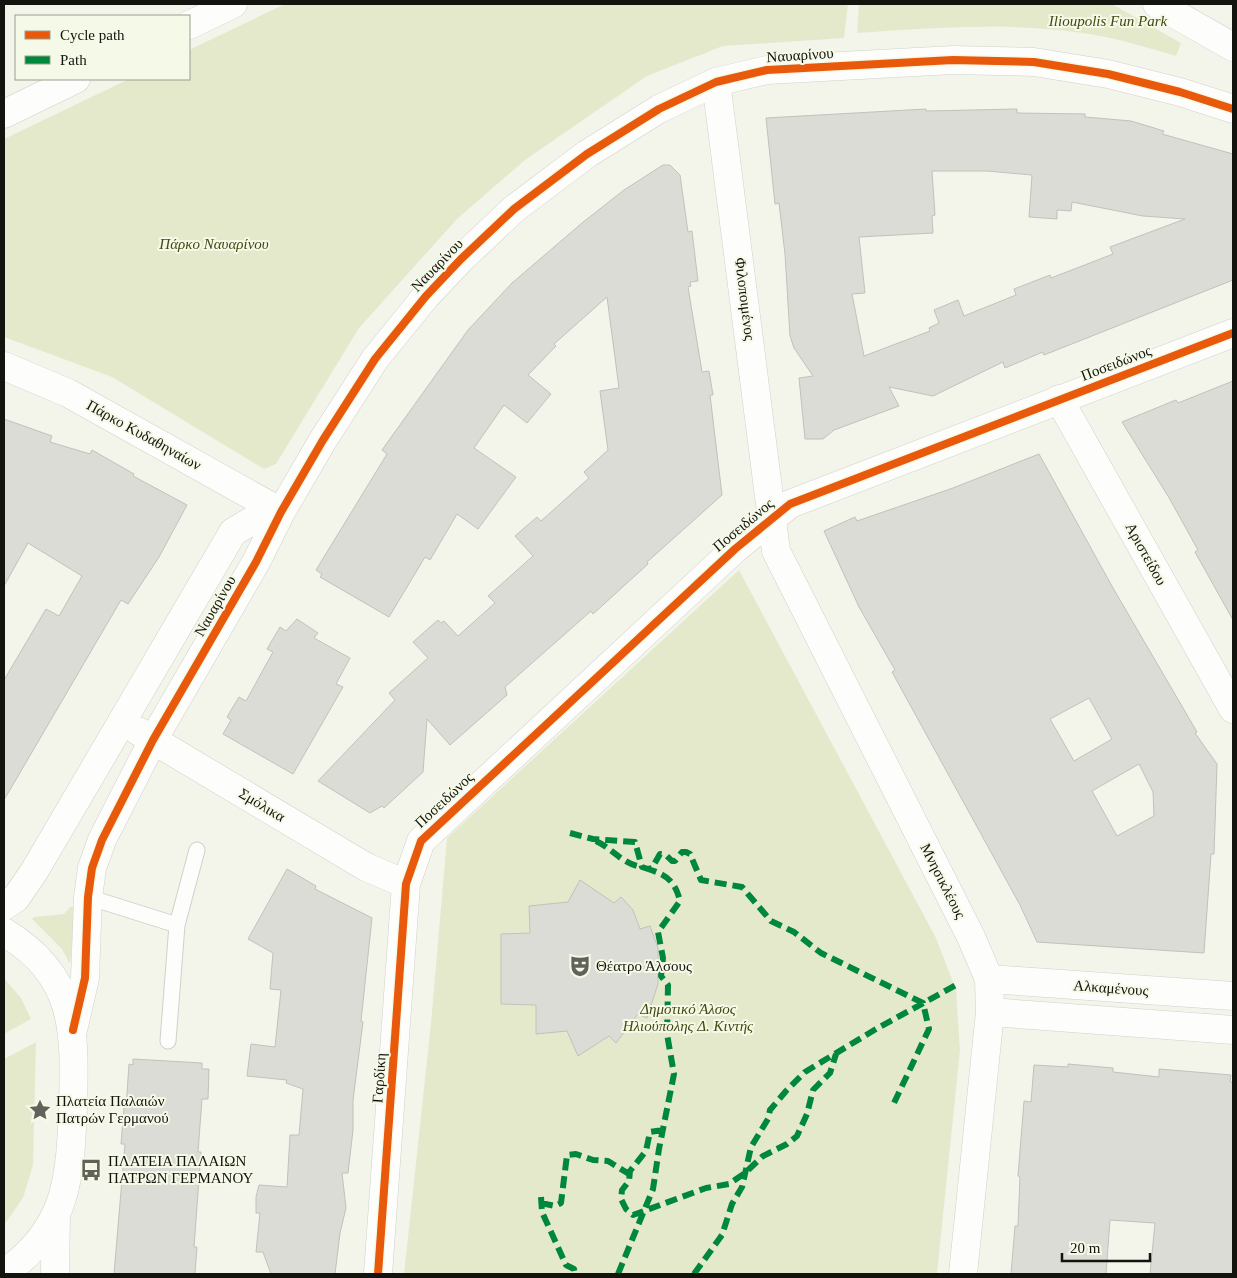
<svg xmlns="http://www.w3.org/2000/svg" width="1237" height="1278" font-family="Georgia,serif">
	<rect width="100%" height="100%" fill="#f3f5eb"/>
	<path fill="#e5e9cc" d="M 285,4 L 848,4 L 844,38 L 723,46 L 647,76 L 525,160 L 457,219 L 359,328 L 276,464 L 264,469 L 112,377 L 4,337 L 4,139 L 129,79 L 189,79 L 189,50 Z
		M 859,4 L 1112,4 L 1181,43 L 1176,56 C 1149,48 1123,40 1095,35 C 1017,21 935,28 857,33 Z
		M 739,570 L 936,938 L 956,990 L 960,1050 L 937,1274 L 404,1274 L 431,1023 L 447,838 Z
		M 70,907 L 74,907 L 75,912 L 70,964 L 62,949 L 32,919 L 34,917 L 64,914 Z
		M 4,978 L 21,998 L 31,1019 L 4,1034 Z
		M 36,1042 L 33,1165 L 23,1198 L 4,1225 L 4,1059 Z"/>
	<path fill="#dbdcd5" stroke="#c0c2bb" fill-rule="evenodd" d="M 926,109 L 926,111 L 1017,109 L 1017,113 L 1085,114 L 1085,117 L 1131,121 L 1164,131 L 1162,134 L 1233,154 L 1233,280 L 1044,355 L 1043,352 L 1005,368 L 1003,362 L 933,396 L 889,387 L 899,406 L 834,430 L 823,439 L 805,439 L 799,378 L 813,376 L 794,348 L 790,336 L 785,254 L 779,203 L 775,204 L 766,118 ZM 932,171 L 987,171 L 1032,175 L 1029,217 L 1057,219 L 1057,210 L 1071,211 L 1072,202 L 1143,216 L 1185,219 L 1110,247 L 1113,254 L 1051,278 L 1050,275 L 1014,289 L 1016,295 L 964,316 L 958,300 L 934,310 L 939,323 L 929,328 L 930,331 L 864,356 L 852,294 L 865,293 L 859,237 L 933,233 L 932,216 L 935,215 Z
		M 663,165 L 670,165 L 680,175 L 688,232 L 692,231 L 698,281 L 690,282 L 691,286 L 688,287 L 702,372 L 709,371 L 713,395 L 710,395 L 722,495 L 647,562 L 648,564 L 593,614 L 591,611 L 505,687 L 507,695 L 450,745 L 427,719 L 423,772 L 384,808 L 382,806 L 370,813 L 318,781 L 395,700 L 389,693 L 428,658 L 413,642 L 438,620 L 441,623 L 444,621 L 458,636 L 495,603 L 488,596 L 533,556 L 515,536 L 537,517 L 541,521 L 589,478 L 584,472 L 608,450 L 600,391 L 619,388 L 607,297 L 554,344 L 556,346 L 528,375 L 551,394 L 527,423 L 504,405 L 474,448 L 516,477 L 478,529 L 457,514 L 430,560 L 425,557 L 389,617 L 320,577 L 322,574 L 316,570 L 387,454 L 382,450 L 468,330 L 512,283 L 582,223 L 624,190 Z
		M 1233,381 L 1233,620 L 1195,552 L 1198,550 L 1168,496 L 1122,422 L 1176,400 L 1178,403 Z
		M 4,419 L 52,436 L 50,442 L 90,454 L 92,450 L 134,474 L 133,476 L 187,505 L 159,557 L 128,604 L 121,600 L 4,800 L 4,680 L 46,609 L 59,616 L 82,576 L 28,543 L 4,586 Z
		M 1039,454 L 1113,588 L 1197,732 L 1195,733 L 1217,764 L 1214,854 L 1211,854 L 1204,953 L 1037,942 L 1020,905 L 892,672 L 895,670 L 859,607 L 824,531 L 855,517 L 857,521 L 953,488 ZM 1089,698 L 1112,739 L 1074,761 L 1050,719 ZM 1139,764 L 1153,792 L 1154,816 L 1117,836 L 1092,791 Z
		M 297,619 L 318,633 L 314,638 L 350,658 L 336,684 L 343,687 L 293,774 L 223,734 L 231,720 L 227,717 L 239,697 L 246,701 L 273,652 L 267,649 L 280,627 L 286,631 Z
		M 287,869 L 316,886 L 315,889 L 372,918 L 361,1021 L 363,1022 L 353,1100 L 353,1130 L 348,1173 L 342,1173 L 346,1208 L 340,1233 L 335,1274 L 271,1274 L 263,1252 L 256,1252 L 260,1213 L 256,1213 L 256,1197 L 259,1185 L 287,1187 L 290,1135 L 299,1135 L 303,1089 L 286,1083 L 287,1080 L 247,1076 L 251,1044 L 275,1047 L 281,990 L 270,989 L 273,953 L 248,939 Z
		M 580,880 L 614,903 L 621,897 L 633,910 L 640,929 L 650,926 L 658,948 L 658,984 L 647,1018 L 638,1014 L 616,1043 L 609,1036 L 578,1056 L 567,1031 L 536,1034 L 536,1005 L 501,1004 L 501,934 L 530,933 L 529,906 L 568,902 Z
		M 133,1059 L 202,1063 L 202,1069 L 209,1069 L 208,1099 L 202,1099 L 198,1152 L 201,1152 L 194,1247 L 197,1247 L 195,1274 L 114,1274 L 125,1144 L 121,1144 L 124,1108 L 126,1108 L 129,1064 L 133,1065 Z
		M 1068,1064 L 1113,1068 L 1113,1072 L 1159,1077 L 1159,1069 L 1231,1075 L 1230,1082 L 1233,1082 L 1233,1274 L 1150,1274 L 1155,1223 L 1110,1220 L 1106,1274 L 1011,1274 L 1015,1226 L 1018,1226 L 1020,1177 L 1018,1176 L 1024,1101 L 1031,1102 L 1034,1065 L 1068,1067 Z"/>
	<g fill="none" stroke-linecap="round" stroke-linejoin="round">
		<g stroke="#cfd1ca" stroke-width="17">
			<path id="lane" d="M 88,897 L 177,925 L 197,850
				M 168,1041 L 177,925"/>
		</g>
		<g stroke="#cfd1ca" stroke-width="29">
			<path id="street" d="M 1157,4 L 1233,47
				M 189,25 L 233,4
				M 716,82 L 776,551 L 971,937 L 989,979 L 990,1012 L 963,1274
				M 4,114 L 76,79
				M 4,366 L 68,393 L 281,512
				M 1059,399 L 1233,709
				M 138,731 L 366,867 L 406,884
				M 4,906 L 16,898 L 35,870 L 233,532 L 255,519 L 281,512
				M 989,979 L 1233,996
				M 990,1012 L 1233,1030
				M 73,1030 L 85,978 L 88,897 L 92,868 L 102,840 L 153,740 L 256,562 L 281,512 L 323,440 L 375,359 L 426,296 L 461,259 L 514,209 L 587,154 L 659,109 L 716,82 L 767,70 L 953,60 L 1034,62 L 1108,74 L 1180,92 L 1233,109
				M 55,1274 L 56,1215
				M 378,1274 L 406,884 L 421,841 L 735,549 L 790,504 L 1233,333"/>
		</g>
		<g stroke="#cfd1ca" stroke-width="29">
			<path id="secondary" d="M 4,932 C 77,976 75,1031 73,1107 C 70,1178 68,1229 4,1273"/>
		</g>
		<use href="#lane" stroke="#fdfefc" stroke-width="15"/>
		<use href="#street" stroke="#fdfefc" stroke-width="28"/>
		<use href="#secondary" stroke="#fdfefc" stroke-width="28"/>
		<path stroke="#00873e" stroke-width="6" stroke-dasharray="12 6" stroke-linecap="butt" d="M 570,833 L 593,839 L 635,842 L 642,867 L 648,869 L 652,868 L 660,854 L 666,855 L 672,861 L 675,861 L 682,852 L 686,852 L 690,854 L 701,880 L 742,887 L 771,921 L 794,932 L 821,953 L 923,1003 L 929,1029 L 894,1103
			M 596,841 C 613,849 622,864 642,867
			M 663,1130 L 650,1132 L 646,1151 L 630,1171 L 629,1181 L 622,1190 L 621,1199 L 626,1209 L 633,1215 L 706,1188 L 729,1184 L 745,1173 L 763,1156 L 787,1144 L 797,1136 L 807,1114 L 813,1090 L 830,1073 L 836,1054
			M 541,1197 L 542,1212 L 566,1265 L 574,1269 L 575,1274
			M 541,1203 L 555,1206 L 561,1203 L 567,1155 L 576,1154 L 593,1160 L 608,1161 L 629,1174
			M 618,1274 L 653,1189 L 659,1149 L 674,1074 L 667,1034 L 668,985 L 661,976 L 663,958 L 658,932 L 680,901 C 675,881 667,875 648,869
			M 694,1274 L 722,1235 L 732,1204 L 742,1187 L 751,1147 L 768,1119 L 770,1110 L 786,1091 L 805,1072 L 876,1029 L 958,984"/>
		<g stroke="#f5f9e7" stroke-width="11">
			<path id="cycleway" d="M 73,1030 L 85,978 L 88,897 L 92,868 L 102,840 L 153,740 L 256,562 L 281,512 L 323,440 L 375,359 L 426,296 L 461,259 L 514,209 L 587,154 L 659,109 L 716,82 L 767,70 L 953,60 L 1034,62 L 1108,74 L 1180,92 L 1233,109
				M 378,1274 L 406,884 L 421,841 L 735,549 L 790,504 L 1233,333"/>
		</g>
		<use href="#cycleway" stroke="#e8590c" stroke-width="8"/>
	</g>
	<defs>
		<g id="theatre-bare" transform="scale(1.725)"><path d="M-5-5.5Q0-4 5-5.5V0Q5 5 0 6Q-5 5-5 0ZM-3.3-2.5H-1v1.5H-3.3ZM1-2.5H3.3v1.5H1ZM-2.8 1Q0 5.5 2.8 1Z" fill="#61635b" stroke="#f5f9e7" stroke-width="2.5" paint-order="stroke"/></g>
		<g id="sight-bare" transform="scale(1.725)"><path d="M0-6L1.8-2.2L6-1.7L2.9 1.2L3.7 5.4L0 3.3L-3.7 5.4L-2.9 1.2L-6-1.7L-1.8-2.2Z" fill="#61635b" stroke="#f5f9e7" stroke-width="2.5" paint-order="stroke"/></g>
		<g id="bus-bare" transform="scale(1.725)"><path d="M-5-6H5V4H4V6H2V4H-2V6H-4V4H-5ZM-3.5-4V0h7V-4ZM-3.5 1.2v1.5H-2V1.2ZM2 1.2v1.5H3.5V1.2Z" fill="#61635b" stroke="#f5f9e7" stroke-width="2.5" paint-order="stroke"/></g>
	</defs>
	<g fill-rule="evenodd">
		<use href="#theatre-bare" x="580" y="966"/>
		<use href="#sight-bare" x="40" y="1110"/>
		<use href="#bus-bare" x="91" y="1170"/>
	</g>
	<g text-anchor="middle" stroke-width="4" stroke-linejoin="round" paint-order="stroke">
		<g font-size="15" font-style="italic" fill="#434912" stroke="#f5f9e7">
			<text x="1108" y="26">Ilioupolis Fun Park</text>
			<text x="214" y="249">Πάρκο Ναυαρίνου</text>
			<text x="688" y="1014">Δημοτικό Άλσος<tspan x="688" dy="17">Ηλιούπολης Δ. Κιντής</tspan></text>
		</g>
		<g font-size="15" fill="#13140e" stroke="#f5f9e7">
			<text transform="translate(800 55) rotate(-4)" y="5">Ναυαρίνου</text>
			<text transform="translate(437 265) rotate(-46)" y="5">Ναυαρίνου</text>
			<text transform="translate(745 299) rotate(83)" y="5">Φιλοποιμένος</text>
			<text transform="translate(1116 363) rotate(-21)" y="5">Ποσειδώνος</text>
			<text transform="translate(144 435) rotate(29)" y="5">Πάρκο Κυδαθηναίων</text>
			<text transform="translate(743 525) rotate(-40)" y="5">Ποσειδώνος</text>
			<text transform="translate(1146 554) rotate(61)" y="5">Αριστείδου</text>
			<text transform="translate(215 606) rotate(-60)" y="5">Ναυαρίνου</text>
			<text transform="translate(444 800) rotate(-43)" y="5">Ποσειδώνος</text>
			<text transform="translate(262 805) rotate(31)" y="5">Σμόλικα</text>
			<text transform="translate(943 881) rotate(63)" y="5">Μνησικλέους</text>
			<text transform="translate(1111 988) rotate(4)" y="5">Αλκαμένους</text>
			<text transform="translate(379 1078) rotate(-86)" y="5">Γαρδίκη</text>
		</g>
		<g font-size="15" fill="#13140e" stroke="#f5f9e7" text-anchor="start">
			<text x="596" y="971">Θέατρο Άλσους</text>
			<text x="56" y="1106">Πλατεία Παλαιών<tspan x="56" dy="17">Πατρών Γερμανού</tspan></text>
			<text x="108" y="1166">ΠΛΑΤΕΙΑ ΠΑΛΑΙΩΝ<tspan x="108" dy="17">ΠΑΤΡΩΝ ΓΕΡΜΑΝΟΥ</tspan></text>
		</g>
	</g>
	<rect width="1237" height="1278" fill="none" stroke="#13140e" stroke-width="10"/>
	<rect x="15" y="15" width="175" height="65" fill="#f5f9e7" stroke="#9b9d90"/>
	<rect x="25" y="31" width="25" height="8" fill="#e8590c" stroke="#9b9d90"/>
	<text x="60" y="40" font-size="15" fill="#13140e">Cycle path</text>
	<rect x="25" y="56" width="25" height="8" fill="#00873e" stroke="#9b9d90"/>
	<text x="60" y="65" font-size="15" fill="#13140e">Path</text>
	<path d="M1062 1253v8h88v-8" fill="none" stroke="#13140e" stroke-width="2.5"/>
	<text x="1070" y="1253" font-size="15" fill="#13140e" stroke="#f5f9e7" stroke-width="4" paint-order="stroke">20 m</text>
</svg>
